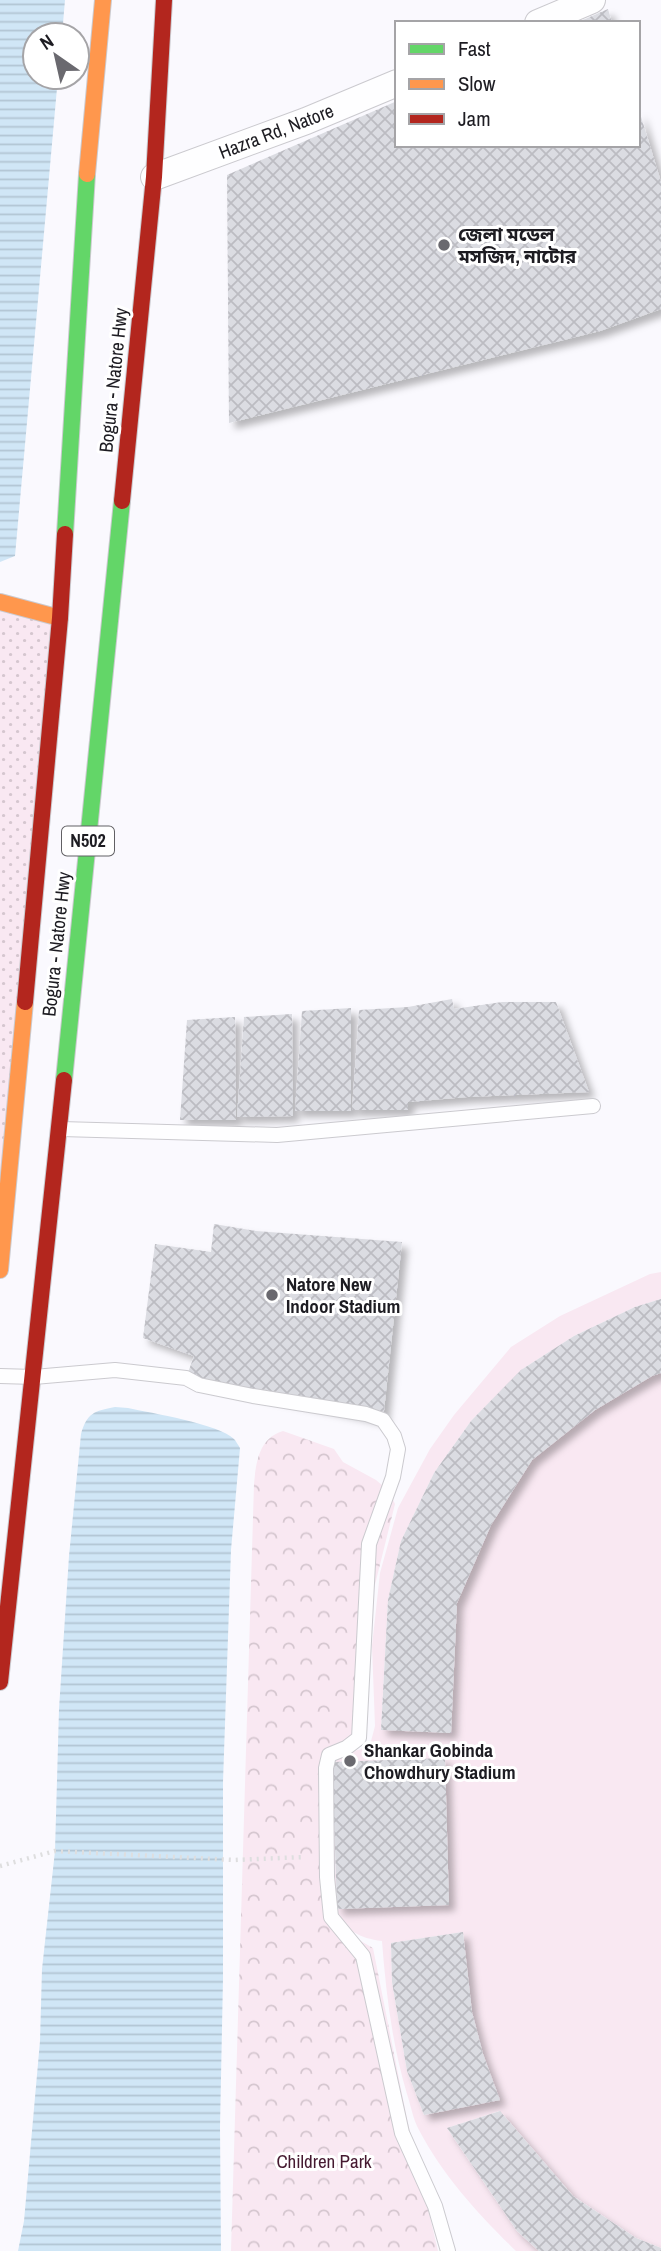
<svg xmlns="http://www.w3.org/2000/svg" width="661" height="2251" font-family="'Archivo Narrow','Noto Sans Bengali',sans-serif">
	<defs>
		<pattern id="grass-dots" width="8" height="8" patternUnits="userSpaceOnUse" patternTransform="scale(1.75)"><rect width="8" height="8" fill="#f9e8f2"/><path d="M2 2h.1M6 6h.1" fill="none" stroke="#d5c6cf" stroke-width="1.8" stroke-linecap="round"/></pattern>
		<pattern id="forest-crowns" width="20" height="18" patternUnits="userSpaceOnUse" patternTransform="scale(1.75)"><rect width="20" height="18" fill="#f9e8f2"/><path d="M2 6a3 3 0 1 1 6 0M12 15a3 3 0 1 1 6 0" fill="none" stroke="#d5c6cf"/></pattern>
		<pattern id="water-rules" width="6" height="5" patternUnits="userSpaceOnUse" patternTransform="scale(1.75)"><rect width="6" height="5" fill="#d0e6f6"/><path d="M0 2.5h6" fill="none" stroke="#b2c5d3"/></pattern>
		<pattern id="building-cross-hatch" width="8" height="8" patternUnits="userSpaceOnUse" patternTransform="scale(1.75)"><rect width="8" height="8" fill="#dbdce2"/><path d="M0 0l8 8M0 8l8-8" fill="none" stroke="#bcbcc2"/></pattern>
		<filter id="shadow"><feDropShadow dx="6" dy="6" stdDeviation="3.5" flood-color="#0004"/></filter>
	</defs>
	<rect width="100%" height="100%" fill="#faf9fe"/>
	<path fill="url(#grass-dots)" d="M 0,602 L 60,618 L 0,1215 Z"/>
	<path fill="url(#forest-crowns)" d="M 283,1431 L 334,1449 L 343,1462 L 376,1480 L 389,1491 L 395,1504 L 368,1613 L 362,1731 L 329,1749 L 334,1914 L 352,1936 L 373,1948 L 407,2119 L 438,2251 L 231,2251 L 254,1484 C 256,1462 259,1438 283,1431 Z"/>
	<path fill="#f9e8f2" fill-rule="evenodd" d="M 661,1272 L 661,1299 L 635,1307 L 574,1336 L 521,1370 L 471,1421 L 434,1473 L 401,1541 L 388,1600 L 381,1729 L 451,1733 L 457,1603 L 491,1525 L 532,1460 L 595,1410 L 652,1376 L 661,1373 L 661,2248 L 636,2238 L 573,2196 L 500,2111 L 447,2128 L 517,2231 L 539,2251 L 516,2251 C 479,2215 443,2176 419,2130 C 413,2119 411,2106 407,2094 C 392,2044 386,1993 382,1941 C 359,1938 347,1931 335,1912 L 327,1775 L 329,1759 C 342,1751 357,1753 370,1745 L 375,1726 L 372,1646 L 380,1573 L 398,1508 L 430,1449 L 454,1415 L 511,1347 L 560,1316 L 650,1274 ZM 445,1759 L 449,1905 L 337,1909 L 332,1762 ZM 463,1932 L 472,2012 L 483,2054 L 499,2100 L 424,2115 L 407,2071 L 392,1982 L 391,1943 Z"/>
	<path fill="url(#water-rules)" d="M 0,0 L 65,0 L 62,35 L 35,35 L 35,77 L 58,77 L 15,556 L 0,562 Z
		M 115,1407 L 128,1408 C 151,1413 219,1424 234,1439 C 236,1441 238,1445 240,1448 L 231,1550 L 223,1782 L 223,1979 L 220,2127 L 221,2251 L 18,2251 L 24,2221 L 40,2041 L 42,1969 L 55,1851 L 59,1709 L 69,1556 L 81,1434 C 87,1413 94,1411 115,1407 Z"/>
	<path fill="url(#building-cross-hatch)" filter="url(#shadow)" d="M 608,9 L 612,23 L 576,23 Z
		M 397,101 L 397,145 L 638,145 L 639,110 L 661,182 L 661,309 L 600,331 L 229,423 L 227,175 Z
		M 452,999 L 454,1009 L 502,1002 L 556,1002 L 589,1092 L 467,1097 L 408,1102 L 408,1110 L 352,1110 L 359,1010 L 408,1007 Z
		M 351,1008 L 351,1111 L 295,1111 L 302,1011 Z
		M 292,1014 L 293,1116 L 237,1117 L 244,1017 Z
		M 235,1017 L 236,1120 L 180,1120 L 187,1020 Z
		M 214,1224 L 256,1231 L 402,1242 L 383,1420 L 186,1378 L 194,1356 L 143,1338 L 155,1244 L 211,1252 Z
		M 661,1299 L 661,1373 L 652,1376 L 595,1410 L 532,1460 L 491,1525 L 457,1603 L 451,1733 L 381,1730 L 388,1600 L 401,1541 L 434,1473 L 471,1421 L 521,1370 L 574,1336 L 635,1307 Z
		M 445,1758 L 449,1905 L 337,1909 L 332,1762 Z
		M 463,1932 L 472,2012 L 483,2054 L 500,2100 L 424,2115 L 407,2071 L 392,1982 L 391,1943 Z
		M 500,2111 L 573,2196 L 636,2238 L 661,2248 L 661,2251 L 539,2251 L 517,2231 L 447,2128 Z"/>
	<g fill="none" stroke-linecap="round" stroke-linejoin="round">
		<g stroke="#cbcacf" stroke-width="16">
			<path id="lane" d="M 61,1129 L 277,1135 L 593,1106
				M 0,1376 L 34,1377 L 115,1370 L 186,1378 L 199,1385 L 253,1396 L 366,1414 L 383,1420 L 394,1436 L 398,1449 L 393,1477 L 369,1544 L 359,1738 L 346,1748 L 329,1755 L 326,1768 L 327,1877 L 331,1917 L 363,1956 L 402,2133 L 435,2206 L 448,2251"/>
		</g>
		<g stroke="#cbcacf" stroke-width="28">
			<path id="street" d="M 538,23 L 592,0
				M 154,177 L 306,121 L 397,83"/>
		</g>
		<g stroke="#cbcacf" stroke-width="18">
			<path id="fast" d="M 65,534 L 87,174
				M 64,1080 L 122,501"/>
		</g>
		<g stroke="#cbcacf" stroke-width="18">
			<path id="slow" d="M 87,174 L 103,0
				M 0,602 L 60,618
				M 0,1270 L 25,1002"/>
		</g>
		<g stroke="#cbcacf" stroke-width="18">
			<path id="jam" d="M 122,501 L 154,177 L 164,0
				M 25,1002 L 60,618 L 65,534
				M 0,1682 L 64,1080"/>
		</g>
		<path stroke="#dededf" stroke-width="4.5" stroke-dasharray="2 5" stroke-linecap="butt" d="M 0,1866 L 55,1851 L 234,1860 L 305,1857"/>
		<use href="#lane" stroke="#fefeff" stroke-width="14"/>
		<use href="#street" stroke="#fefeff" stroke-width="26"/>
		<use href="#fast" stroke="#63d668" stroke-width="16"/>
		<use href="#slow" stroke="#ff974d" stroke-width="16"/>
		<use href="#jam" stroke="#b3261e" stroke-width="16"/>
	</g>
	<g fill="#6a696f" stroke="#fff" stroke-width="2.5">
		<circle cx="444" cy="245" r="7"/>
		<circle cx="272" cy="1295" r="7"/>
		<circle cx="350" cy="1761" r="7"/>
	</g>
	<g text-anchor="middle" stroke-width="6" stroke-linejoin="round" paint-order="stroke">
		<rect fill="#fff" stroke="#616064" stroke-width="2" x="62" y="826.5" width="52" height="29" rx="5"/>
		<g font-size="18" font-weight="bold" fill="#1d1c22">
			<text x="88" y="847">N502</text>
		</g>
		<g font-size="19" fill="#1d1c22" stroke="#fff">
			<text transform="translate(276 131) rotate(-21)" y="7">Hazra Rd, Natore</text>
			<text transform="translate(113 380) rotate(-84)" y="7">Bogura - Natore Hwy</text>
			<text transform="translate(56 944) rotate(-84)" y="7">Bogura - Natore Hwy</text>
		</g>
		<g font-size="19" font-weight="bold" fill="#1d1c22" stroke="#fff" text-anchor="start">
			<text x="458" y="241">জেলা মডেল<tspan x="458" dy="22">মসজিদ, নাটোর</tspan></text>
			<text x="286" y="1291">Natore New<tspan x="286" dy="22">Indoor Stadium</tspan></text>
			<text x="364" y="1757">Shankar Gobinda<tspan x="364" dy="22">Chowdhury Stadium</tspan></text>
		</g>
		<g font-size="19" fill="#451930" stroke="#fff">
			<text x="324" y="2168">Children Park</text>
		</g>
	</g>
	<rect x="395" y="21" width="245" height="126" fill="#ffffff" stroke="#a5a4a7" stroke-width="2"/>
	<rect x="409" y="44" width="35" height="10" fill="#63d668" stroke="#a5a4a7" stroke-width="2"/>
	<text x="458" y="56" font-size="21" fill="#1d1c22">Fast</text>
	<rect x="409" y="79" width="35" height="10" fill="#ff974d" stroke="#a5a4a7" stroke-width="2"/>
	<text x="458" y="91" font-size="21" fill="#1d1c22">Slow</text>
	<rect x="409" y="114" width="35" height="10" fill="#b3261e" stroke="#a5a4a7" stroke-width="2"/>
	<text x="458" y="126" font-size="21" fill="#1d1c22">Jam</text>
	<g transform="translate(56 56) rotate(326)"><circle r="33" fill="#ffffff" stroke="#a5a4a7" stroke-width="2"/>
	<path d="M0-5L12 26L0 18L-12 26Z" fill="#6a696f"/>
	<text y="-10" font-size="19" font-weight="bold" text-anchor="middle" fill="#1d1c22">N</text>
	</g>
</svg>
